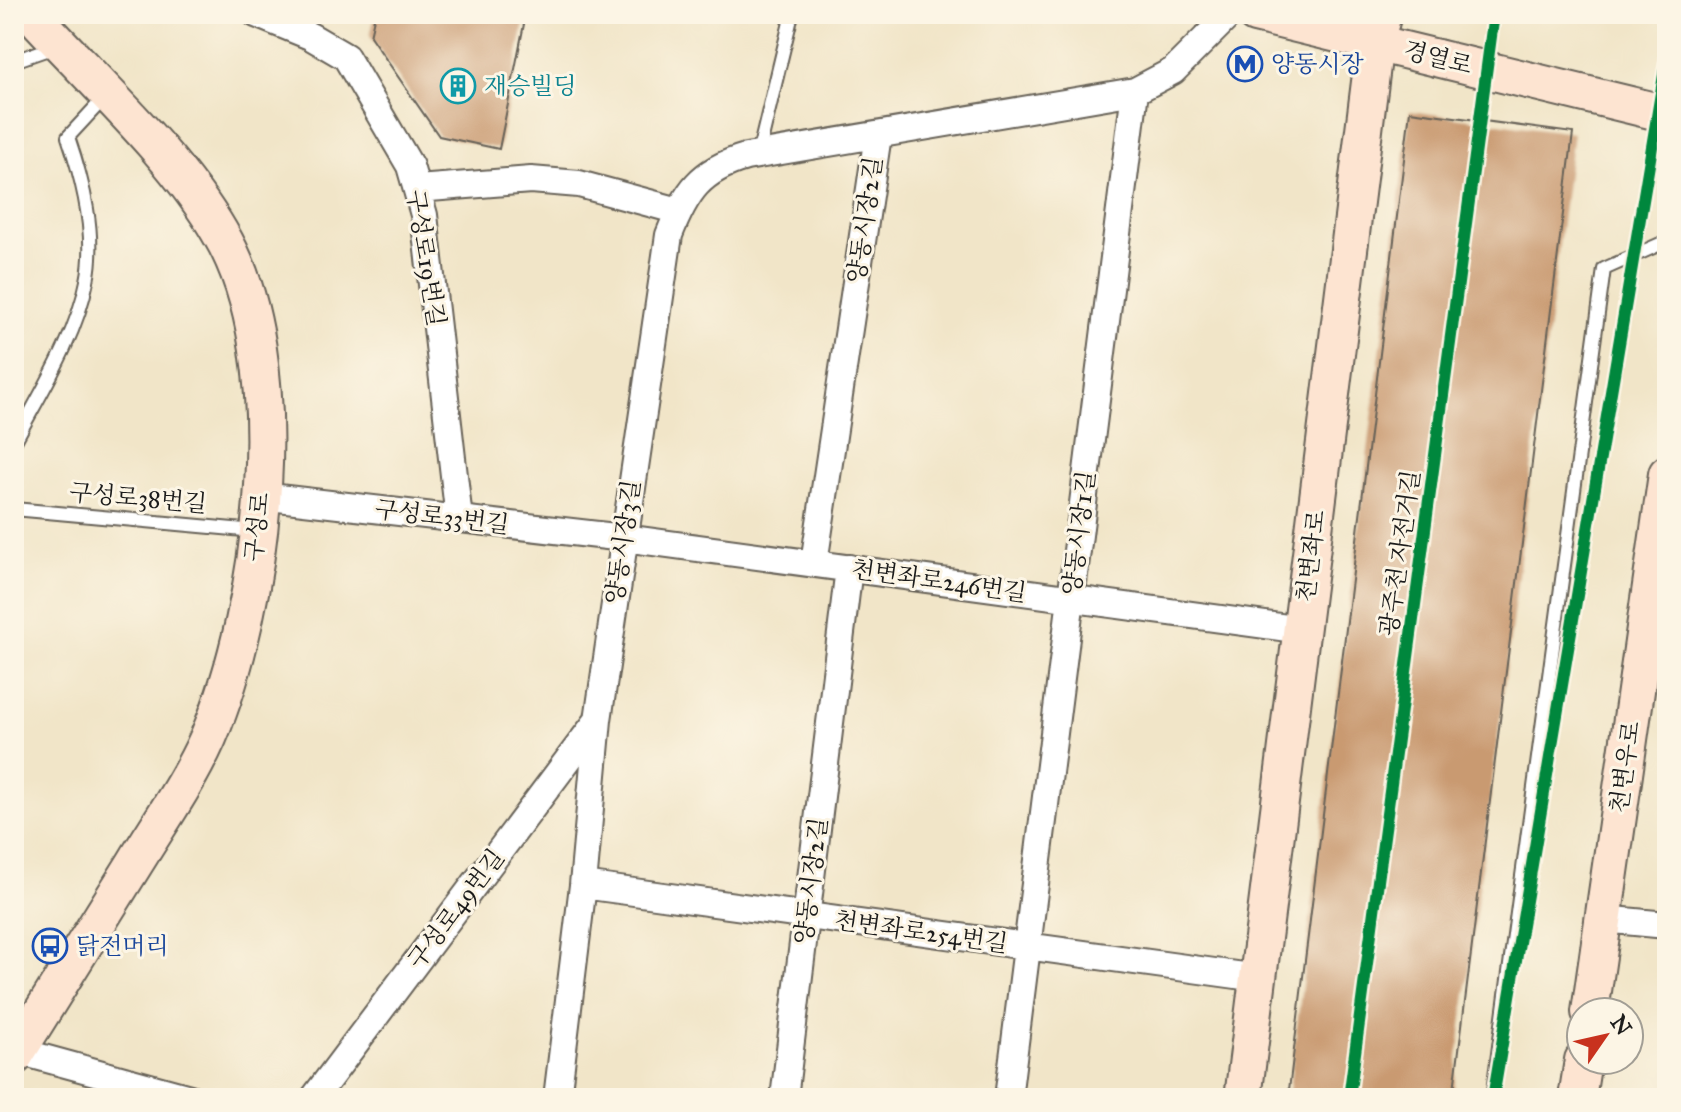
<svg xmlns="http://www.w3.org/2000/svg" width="1681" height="1112" font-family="'IM FELL Great Primer','Noto Serif KR',serif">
	<rect width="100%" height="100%" fill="#fcf5e5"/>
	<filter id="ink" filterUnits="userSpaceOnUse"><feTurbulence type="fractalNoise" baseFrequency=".0125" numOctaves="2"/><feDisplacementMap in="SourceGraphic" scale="16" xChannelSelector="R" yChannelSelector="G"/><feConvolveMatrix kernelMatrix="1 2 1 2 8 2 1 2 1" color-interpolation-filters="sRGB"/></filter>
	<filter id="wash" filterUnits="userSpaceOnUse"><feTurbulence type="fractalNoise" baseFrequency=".006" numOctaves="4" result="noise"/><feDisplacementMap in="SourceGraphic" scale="32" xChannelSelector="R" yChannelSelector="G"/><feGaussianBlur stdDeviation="1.8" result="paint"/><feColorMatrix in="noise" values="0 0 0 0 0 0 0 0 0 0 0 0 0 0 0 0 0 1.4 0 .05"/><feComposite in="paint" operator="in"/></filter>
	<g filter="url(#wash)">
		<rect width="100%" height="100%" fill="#f1e5c8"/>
		<g id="blocks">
			<path fill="#c99a71" d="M 375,14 L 526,14 L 499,149 L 439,136 L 370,36 Z
				M 1410,111 L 1573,133 L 1453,1098 L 1288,1098 Z"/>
		</g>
	</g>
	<g filter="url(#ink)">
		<use href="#blocks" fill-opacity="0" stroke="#676258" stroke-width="2"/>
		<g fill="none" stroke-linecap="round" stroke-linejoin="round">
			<g stroke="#676258" stroke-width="16">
				<path id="lane" d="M 14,61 L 57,46
					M 758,155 L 792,14
					M 14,443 C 41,392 76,338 87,281 C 97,235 83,181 68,137 L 106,96
					M 14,509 L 255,531
					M 1492,1098 L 1604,269 L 1667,241"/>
			</g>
			<g stroke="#676258" stroke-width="30">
				<path id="street" d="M 256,14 L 310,36 L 346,57 L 410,166 L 424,215 L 459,519
					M 417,189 L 531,180 L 579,184 L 679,211
					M 261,496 L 624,538 L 1302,630
					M 814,563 L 878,135
					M 583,885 L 1258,978
					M 1603,919 L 1667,925
					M 18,1051 L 190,1098
					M 314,1098 L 598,720
					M 557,1098 L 583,885 L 598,720 L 669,235 C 686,192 700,170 746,157 L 1135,91 L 1173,71 L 1230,14
					M 784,1098 L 849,568
					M 1008,1098 L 1135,91"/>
			</g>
			<g stroke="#676258" stroke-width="40">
				<path id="secondary" d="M 1255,14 L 1437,58
					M 1590,1012 L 1667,474
					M 14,1057 C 54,992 95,928 135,863 C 160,822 189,781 208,738 C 264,607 295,359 220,233 C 175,155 93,81 32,14
					M 1243,1098 L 1375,42 L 1383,14
					M 1577,1098 L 1583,1060"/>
			</g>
			<use href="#lane" stroke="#fff" stroke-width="12"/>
			<use href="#street" stroke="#fff" stroke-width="26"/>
			<use href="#secondary" stroke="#fde4d1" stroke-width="36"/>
			<g stroke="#676258" stroke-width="40" stroke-linecap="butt">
				<path id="secondary-bridge" d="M 1437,58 L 1667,114"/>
			</g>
			<use href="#secondary-bridge" stroke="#fde4d1" stroke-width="36"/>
			<g stroke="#fcf5e5" stroke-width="17">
				<path id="cycleway" d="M 1349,1098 L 1494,14
					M 1493,1098 L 1667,57"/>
			</g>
			<use href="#cycleway" stroke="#00873e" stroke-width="12"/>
		</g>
	</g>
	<defs>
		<g id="metro-ring" transform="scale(1.8)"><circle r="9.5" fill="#fcf5e5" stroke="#1a4fb4" stroke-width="1.5"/><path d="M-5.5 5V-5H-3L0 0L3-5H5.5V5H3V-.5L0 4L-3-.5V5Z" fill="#1a4fb4"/></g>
		<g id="building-ring" transform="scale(1.8)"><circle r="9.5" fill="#fcf5e5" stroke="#0f9aa8" stroke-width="1.5"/><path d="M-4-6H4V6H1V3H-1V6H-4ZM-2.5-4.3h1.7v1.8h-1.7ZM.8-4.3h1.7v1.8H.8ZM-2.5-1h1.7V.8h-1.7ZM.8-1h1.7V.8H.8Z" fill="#0f9aa8"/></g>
		<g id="bus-ring" transform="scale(1.8)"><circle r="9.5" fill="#fcf5e5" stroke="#1a4fb4" stroke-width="1.5"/><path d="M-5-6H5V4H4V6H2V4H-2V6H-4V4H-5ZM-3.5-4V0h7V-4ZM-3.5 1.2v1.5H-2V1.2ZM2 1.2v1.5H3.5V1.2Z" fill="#1a4fb4"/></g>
	</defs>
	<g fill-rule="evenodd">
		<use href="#metro-ring" x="1245" y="64"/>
		<use href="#building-ring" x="458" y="86"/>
		<use href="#bus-ring" x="50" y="946"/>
	</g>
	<g text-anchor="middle" stroke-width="6" stroke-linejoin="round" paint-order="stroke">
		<g font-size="24" fill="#1c1c1c" stroke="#fcf5e5">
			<text transform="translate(1438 58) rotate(14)" y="8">경열로</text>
			<text transform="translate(865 220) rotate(-82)" y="8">양동시장2길</text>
			<text transform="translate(426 258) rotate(81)" y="8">구성로19번길</text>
			<text transform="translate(138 498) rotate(5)" y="8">구성로38번길</text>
			<text transform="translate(442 517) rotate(7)" y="8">구성로33번길</text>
			<text transform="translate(257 527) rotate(-84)" y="8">구성로</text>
			<text transform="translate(1079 533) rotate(-83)" y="8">양동시장1길</text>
			<text transform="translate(623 542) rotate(-82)" y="8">양동시장3길</text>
			<text transform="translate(1400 553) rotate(-82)" y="8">광주천 자전거길</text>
			<text transform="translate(1311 556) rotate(-83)" y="8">천변좌로</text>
			<text transform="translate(939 581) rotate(8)" y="8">천변좌로246번길</text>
			<text transform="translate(1625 767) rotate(-82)" y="8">천변우로</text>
			<text transform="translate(811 881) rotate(-83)" y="8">양동시장2길</text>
			<text transform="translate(456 909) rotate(-53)" y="8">구성로49번길</text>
			<text transform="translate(921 932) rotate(8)" y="8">천변좌로254번길</text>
		</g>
		<g font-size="24" fill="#164399" stroke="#fcf5e5" text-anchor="start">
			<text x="1271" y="72">양동시장</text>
			<text x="76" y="954">닭전머리</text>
		</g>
		<g font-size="24" fill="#0d838f" stroke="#fcf5e5" text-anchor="start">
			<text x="484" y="94">재승빌딩</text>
		</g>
	</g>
	<rect width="1681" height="1112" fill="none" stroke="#fcf5e5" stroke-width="48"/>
	<g transform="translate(1605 1036) rotate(56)"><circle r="38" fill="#fcf5e5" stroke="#a29e95" stroke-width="2"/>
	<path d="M0-6L14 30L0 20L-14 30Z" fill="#c8321e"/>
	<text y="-12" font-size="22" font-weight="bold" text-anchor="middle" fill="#1c1c1c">N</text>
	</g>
</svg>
